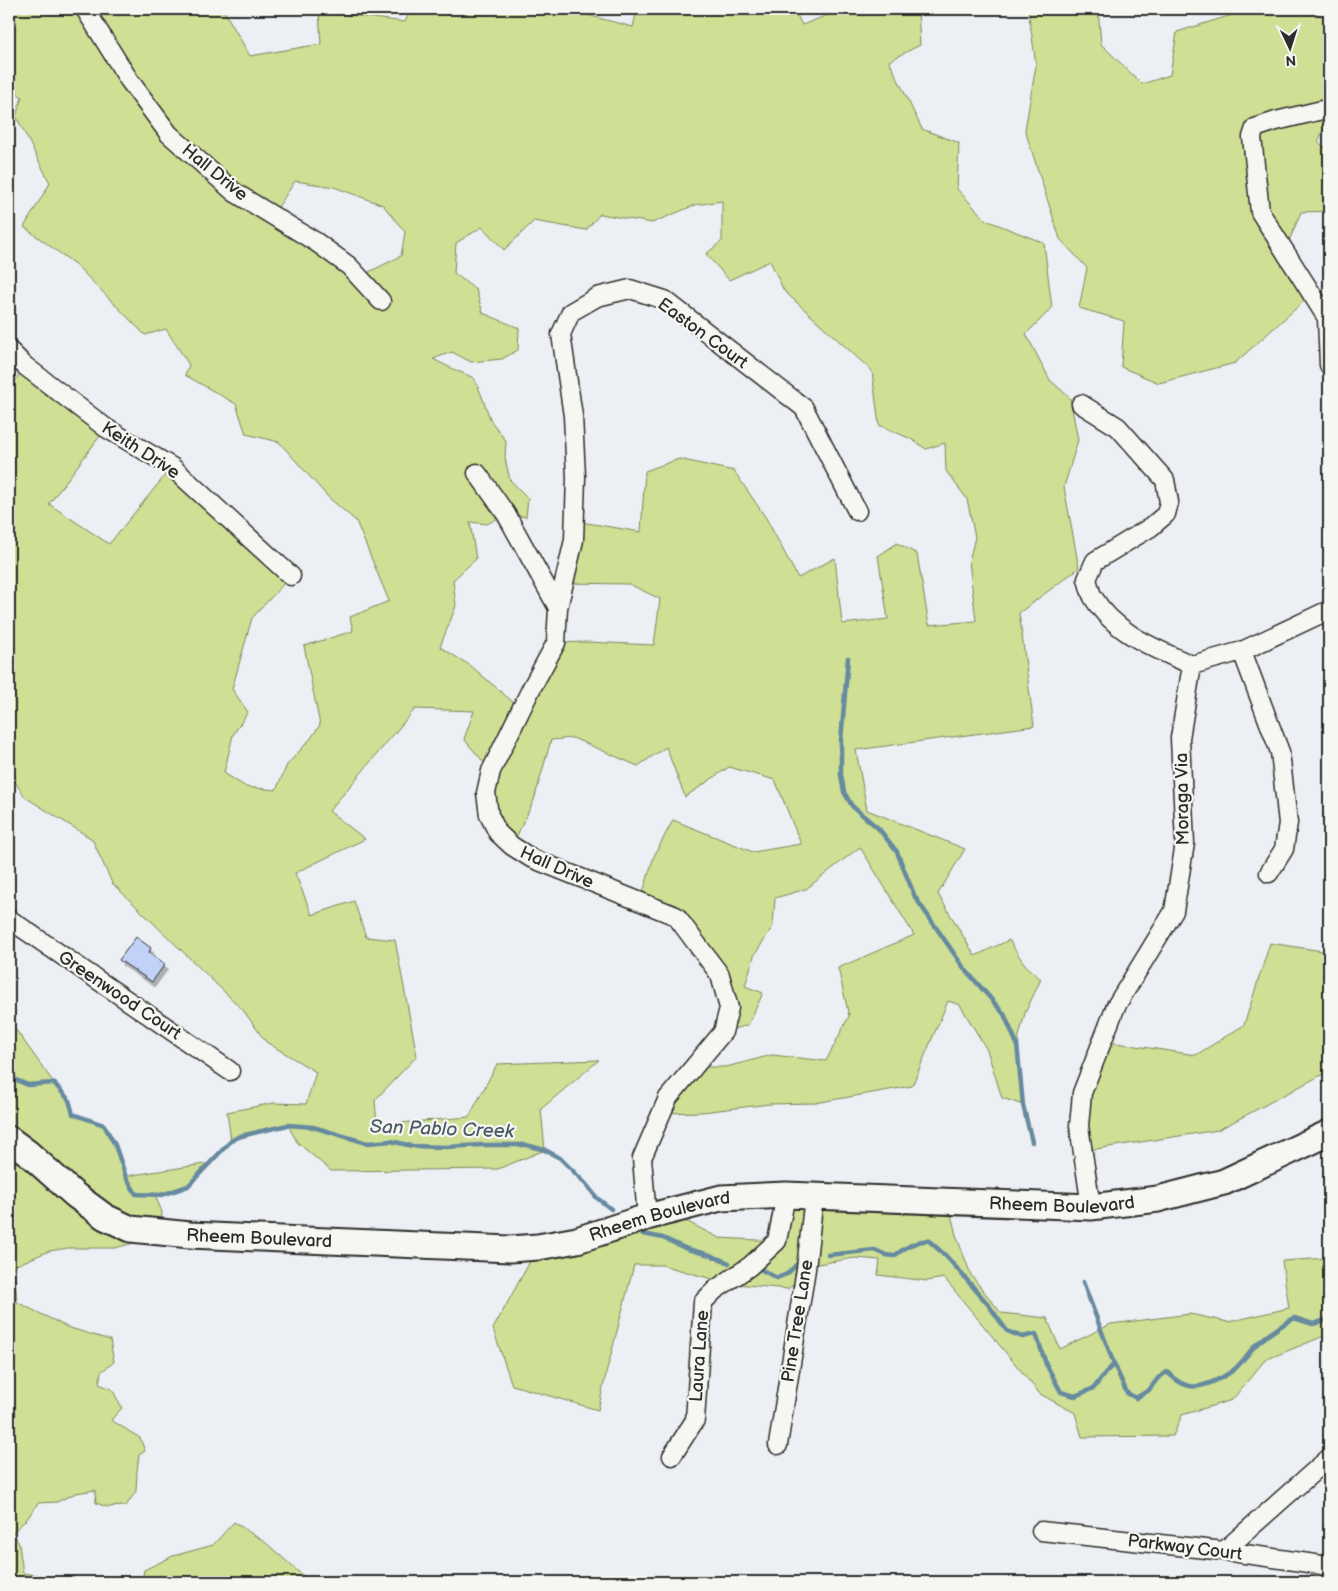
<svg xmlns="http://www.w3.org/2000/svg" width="1338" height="1591" font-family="'Balsamiq Sans',sans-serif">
	<defs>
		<filter id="shadow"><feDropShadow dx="3" dy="5" stdDeviation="0" flood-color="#0004"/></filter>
	</defs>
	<rect width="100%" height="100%" fill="#eceff3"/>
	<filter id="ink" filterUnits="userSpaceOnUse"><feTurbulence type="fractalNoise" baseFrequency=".02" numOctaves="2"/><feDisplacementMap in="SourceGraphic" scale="10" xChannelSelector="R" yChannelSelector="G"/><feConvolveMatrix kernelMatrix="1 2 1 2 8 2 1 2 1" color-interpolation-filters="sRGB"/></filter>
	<g filter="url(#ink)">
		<path fill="#cfdf93" stroke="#7d855f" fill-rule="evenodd" d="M 9,9 L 223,9 L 250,56 L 321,44 L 319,11 L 405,22 L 411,9 L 564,9 L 633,27 L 637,9 L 794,9 L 802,25 L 843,9 L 918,9 L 920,45 L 889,61 L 922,129 L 959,143 L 957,189 L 986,220 L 1044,243 L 1052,308 L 1026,334 L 1050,380 L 1070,398 L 1078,440 L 1064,487 L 1079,568 L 1019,613 L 1034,726 L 856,750 L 867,810 L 965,849 L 938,894 L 975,956 L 1009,940 C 1020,957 1024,967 1041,979 L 1025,1013 L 1017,1044 L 1023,1105 L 1002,1098 L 987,1050 L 960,1005 L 948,1001 L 912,1086 L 815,1103 L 770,1104 L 702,1112 L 661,1113 L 694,1067 L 726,1067 L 772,1055 L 826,1061 L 849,1016 L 838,968 L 914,935 L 860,847 L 806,889 L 775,898 L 773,926 L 754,956 L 745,986 L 763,993 L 748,1025 L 723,1032 L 729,1008 L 676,916 L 640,902 L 654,856 L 673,820 L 753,852 L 801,844 L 775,780 L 729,767 L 685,797 L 666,747 L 638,766 L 573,738 L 551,740 L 534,800 L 512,846 L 498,833 L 491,771 L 464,739 L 474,711 L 415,709 L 329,811 L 365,839 L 295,873 L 312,915 L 354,901 L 366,937 L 395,940 L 417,1056 L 375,1100 L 377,1125 L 469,1117 L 497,1064 L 599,1060 L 541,1109 L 545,1150 L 498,1169 L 331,1171 L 297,1142 L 288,1125 L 231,1141 L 227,1112 L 274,1103 L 306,1104 L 316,1072 L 266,1042 L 243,1010 L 112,883 L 92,839 L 25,797 L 9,773 L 9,390 L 25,366 L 106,428 L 49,504 L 109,544 L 172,467 L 291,576 L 252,618 L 232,689 L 248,712 L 233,735 L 224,773 L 246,787 L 276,790 L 287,765 L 311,738 L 320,725 L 304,646 L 353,631 L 350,617 L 389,601 L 356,521 L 328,497 L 279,442 L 246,434 L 236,404 L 185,375 L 189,365 L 166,329 L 145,335 L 76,265 L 24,227 L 50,183 L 16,116 L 22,97 L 9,86 ZM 295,181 L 334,187 L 383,205 L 405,232 L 401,256 L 359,277 L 273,215 ZM 722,201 L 722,241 L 706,254 L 729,280 L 770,261 L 784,291 L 872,371 L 879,425 L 911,439 L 926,449 L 945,443 L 946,471 L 967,499 L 975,537 L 969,561 L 976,621 L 929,625 L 917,554 L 897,543 L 878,556 L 888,619 L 842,624 L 835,558 L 798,578 L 766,518 L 734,471 L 679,459 L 645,471 L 641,532 L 575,521 L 564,583 L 629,584 L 660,599 L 654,645 L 586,642 L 556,643 L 521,709 L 471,666 L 440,647 L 456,606 L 453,580 L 476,559 L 470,522 L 487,524 L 506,514 L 526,517 L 528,498 L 510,480 L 505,458 L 506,441 L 491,421 L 481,394 L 474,378 L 451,368 L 433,359 L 452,352 L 471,362 L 502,359 L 518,350 L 519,328 L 483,313 L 476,290 L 454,273 L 456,243 L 482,227 L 504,250 L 534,221 L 586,230 L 600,214 L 652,223 L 695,205 Z
			M 1028,9 L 1098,9 L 1101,44 L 1142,84 L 1170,75 L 1177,32 L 1251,9 L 1304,9 L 1329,19 L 1329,117 L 1318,142 L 1329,150 L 1329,211 L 1301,212 L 1285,251 L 1312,294 L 1235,363 L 1159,383 L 1121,367 L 1124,321 L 1079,308 L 1087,268 L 1060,239 L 1025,130 L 1036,65 Z
			M 1270,943 L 1329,952 L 1329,1071 L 1218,1130 L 1083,1151 L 1079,1126 L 1103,1041 L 1196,1055 L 1244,1025 Z
			M 9,1026 L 16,1030 L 54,1083 L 69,1100 L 73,1114 L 104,1125 L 115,1145 L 126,1176 L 211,1163 L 198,1174 L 188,1186 L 155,1195 L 162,1212 L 161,1222 L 141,1241 L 115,1248 L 68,1248 L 49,1251 L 14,1266 L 17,1302 L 67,1327 L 110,1340 L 114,1362 L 101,1372 L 99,1384 L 112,1389 L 122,1408 L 111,1420 L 140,1438 L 145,1451 L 139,1455 L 137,1471 L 136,1491 L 126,1506 L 107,1507 L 96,1503 L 95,1490 L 76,1493 L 57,1502 L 38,1503 L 27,1519 L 13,1532 L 19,1544 L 23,1573 L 48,1577 L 52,1582 L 9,1582 Z
			M 786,1195 L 948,1202 L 956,1235 L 971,1275 L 1001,1313 L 1047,1318 L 1060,1349 L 1111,1324 L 1190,1314 L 1228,1322 L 1289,1308 L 1282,1261 L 1329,1258 L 1329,1334 L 1265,1360 L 1232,1400 L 1182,1415 L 1173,1436 L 1082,1437 L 1075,1413 L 1040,1394 L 944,1278 L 927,1281 L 878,1275 L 880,1260 L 855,1258 L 818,1264 L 788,1289 L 726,1283 L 662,1265 L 634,1265 L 607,1370 L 598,1410 L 512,1385 L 493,1329 L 538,1247 L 647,1217 L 688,1222 L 719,1238 L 776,1241 Z
			M 234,1522 L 266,1543 L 310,1582 L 142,1582 L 144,1570 L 173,1556 L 213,1545 Z"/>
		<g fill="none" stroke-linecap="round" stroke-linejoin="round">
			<path stroke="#668aa0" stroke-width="4.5" d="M 848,658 L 841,741 L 841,775 L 844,792 L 852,806 L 879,829 L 897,852 L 915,897 L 964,968 L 1004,1014 L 1017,1044 L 1023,1105 L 1032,1142
				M 9,1077 L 28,1085 L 54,1083 L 69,1100 L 73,1114 L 104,1125 L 115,1145 L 126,1177 L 136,1194 L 162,1195 L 188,1186 L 231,1141 L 240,1136 L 288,1125 L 313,1127 L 367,1143 L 391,1141 L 412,1146 L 446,1147 L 483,1145 L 526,1145 L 545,1150 L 560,1158 L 585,1183 L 597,1198 L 611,1209
				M 643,1234 L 663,1238 L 687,1249 L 710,1255 L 729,1263
				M 828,1255 L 875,1250 L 886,1255 L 894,1256 C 904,1248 915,1241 928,1240 L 946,1256 L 987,1303 L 1007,1331 L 1022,1337 L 1036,1334 L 1046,1364 L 1061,1392 L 1075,1396 L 1094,1388 L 1105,1373 L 1114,1364 L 1127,1393 L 1136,1398 L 1149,1390 L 1158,1378 L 1167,1372 C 1173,1377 1178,1383 1186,1385 C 1200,1391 1225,1377 1236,1368 C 1244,1360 1250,1350 1259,1342 C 1270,1333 1282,1325 1294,1318 L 1313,1324 L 1329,1319
				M 760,1269 L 777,1278 L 787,1274 L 799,1262
				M 1083,1282 L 1114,1364"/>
		</g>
		<path fill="#c2d1f7" stroke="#2b2b2b" filter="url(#shadow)" d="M 136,937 L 151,948 L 149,952 L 165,964 L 152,982 L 119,960 Z"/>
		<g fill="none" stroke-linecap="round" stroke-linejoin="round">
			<g stroke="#2b2b2b" stroke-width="21">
				<path id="street" d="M 85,9 L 129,80 L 169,134 L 234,192 L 316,242 L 349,266 L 381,301
					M 1329,110 L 1322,110 L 1276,121 L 1255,128 L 1252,137 L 1260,212 L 1327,318 L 1329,365
					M 9,350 L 25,366 L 106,428 L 172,467 L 291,576
					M 1081,404 L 1118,427 L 1165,480 L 1169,502 L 1166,514 L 1151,527 L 1095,561 L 1087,579 C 1089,585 1090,592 1093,597 C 1114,633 1156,649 1192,665
					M 477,473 L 506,514 L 558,608
					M 1242,651 L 1280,752 L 1288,823 L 1284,849 L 1269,873
					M 9,919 L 230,1071
					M 1091,1207 L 1079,1126 L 1082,1093 L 1116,1006 L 1174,911 L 1185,843 L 1180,738 L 1192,665 L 1242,651 L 1329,610
					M 647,1217 L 642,1158 L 668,1098 L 723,1032 L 729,1008 L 720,975 L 676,916 L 531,858 L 512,846 L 498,833 L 489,815 L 486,793 L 491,771 L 532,687 L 556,643 L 558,608 L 574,540 L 576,477 L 573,416 L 561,334 L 571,312 L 597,297 L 630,289 L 665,300 L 804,408 L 857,511
					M 778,1445 L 806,1269 L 814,1196
					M 672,1456 L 695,1420 L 703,1302 L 715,1290 L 750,1266 L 777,1241 L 786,1195
					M 1041,1531 L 1224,1551 L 1329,1566
					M 1224,1551 L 1329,1458"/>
			</g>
			<g stroke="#2b2b2b" stroke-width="29">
				<g id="secondary">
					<path id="s1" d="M 9,1139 L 28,1153 L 75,1195 L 105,1217 L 131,1229 L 190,1235 L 510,1249 L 538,1247 L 577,1240 L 647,1217 L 721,1198 L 786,1195 L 1091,1207 L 1158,1199 L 1224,1182 L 1329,1133"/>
				</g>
			</g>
			<use href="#street" stroke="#f6f6f2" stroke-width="18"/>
			<use href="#secondary" stroke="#f6f6f2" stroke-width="25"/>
		</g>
	</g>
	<g text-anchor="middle" stroke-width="4.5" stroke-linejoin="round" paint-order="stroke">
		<g font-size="18" fill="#2b2b2b" stroke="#f6f6f2">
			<text transform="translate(215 172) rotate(39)" y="6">Hall Drive</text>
			<text transform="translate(703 333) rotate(36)" y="6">Easton Court</text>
			<text transform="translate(141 450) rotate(33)" y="6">Keith Drive</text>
			<text transform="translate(1182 799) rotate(-91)" y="6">Moraga Via</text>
			<text transform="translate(557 867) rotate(24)" y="6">Hall Drive</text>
			<text transform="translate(120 995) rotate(34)" y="6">Greenwood Court</text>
			<text dy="6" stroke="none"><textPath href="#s1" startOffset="1091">Rheem Boulevard</textPath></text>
			<text dy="6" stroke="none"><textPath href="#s1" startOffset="686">Rheem Boulevard</textPath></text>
			<text dy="6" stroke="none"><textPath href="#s1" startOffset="281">Rheem Boulevard</textPath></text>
			<text transform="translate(797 1321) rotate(-81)" y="6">Pine Tree Lane</text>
			<text transform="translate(699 1356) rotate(-86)" y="6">Laura Lane</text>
			<text transform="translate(1185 1547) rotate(7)" y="6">Parkway Court</text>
		</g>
		<g font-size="19" font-style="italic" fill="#495b66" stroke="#f6f6f2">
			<text transform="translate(442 1128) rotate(2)" y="7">San Pablo Creek</text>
		</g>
	</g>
	<rect width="1338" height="1591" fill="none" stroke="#f6f6f2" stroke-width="30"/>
	<rect x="15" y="15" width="1308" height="1561" fill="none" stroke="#2b2b2b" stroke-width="2" filter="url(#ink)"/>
	<g transform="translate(1290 48) rotate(176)" stroke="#f6f6f2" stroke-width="4" paint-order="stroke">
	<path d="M0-4L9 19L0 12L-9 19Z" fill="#2b2b2b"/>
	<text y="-8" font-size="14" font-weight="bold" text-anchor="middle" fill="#2b2b2b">N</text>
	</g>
</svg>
